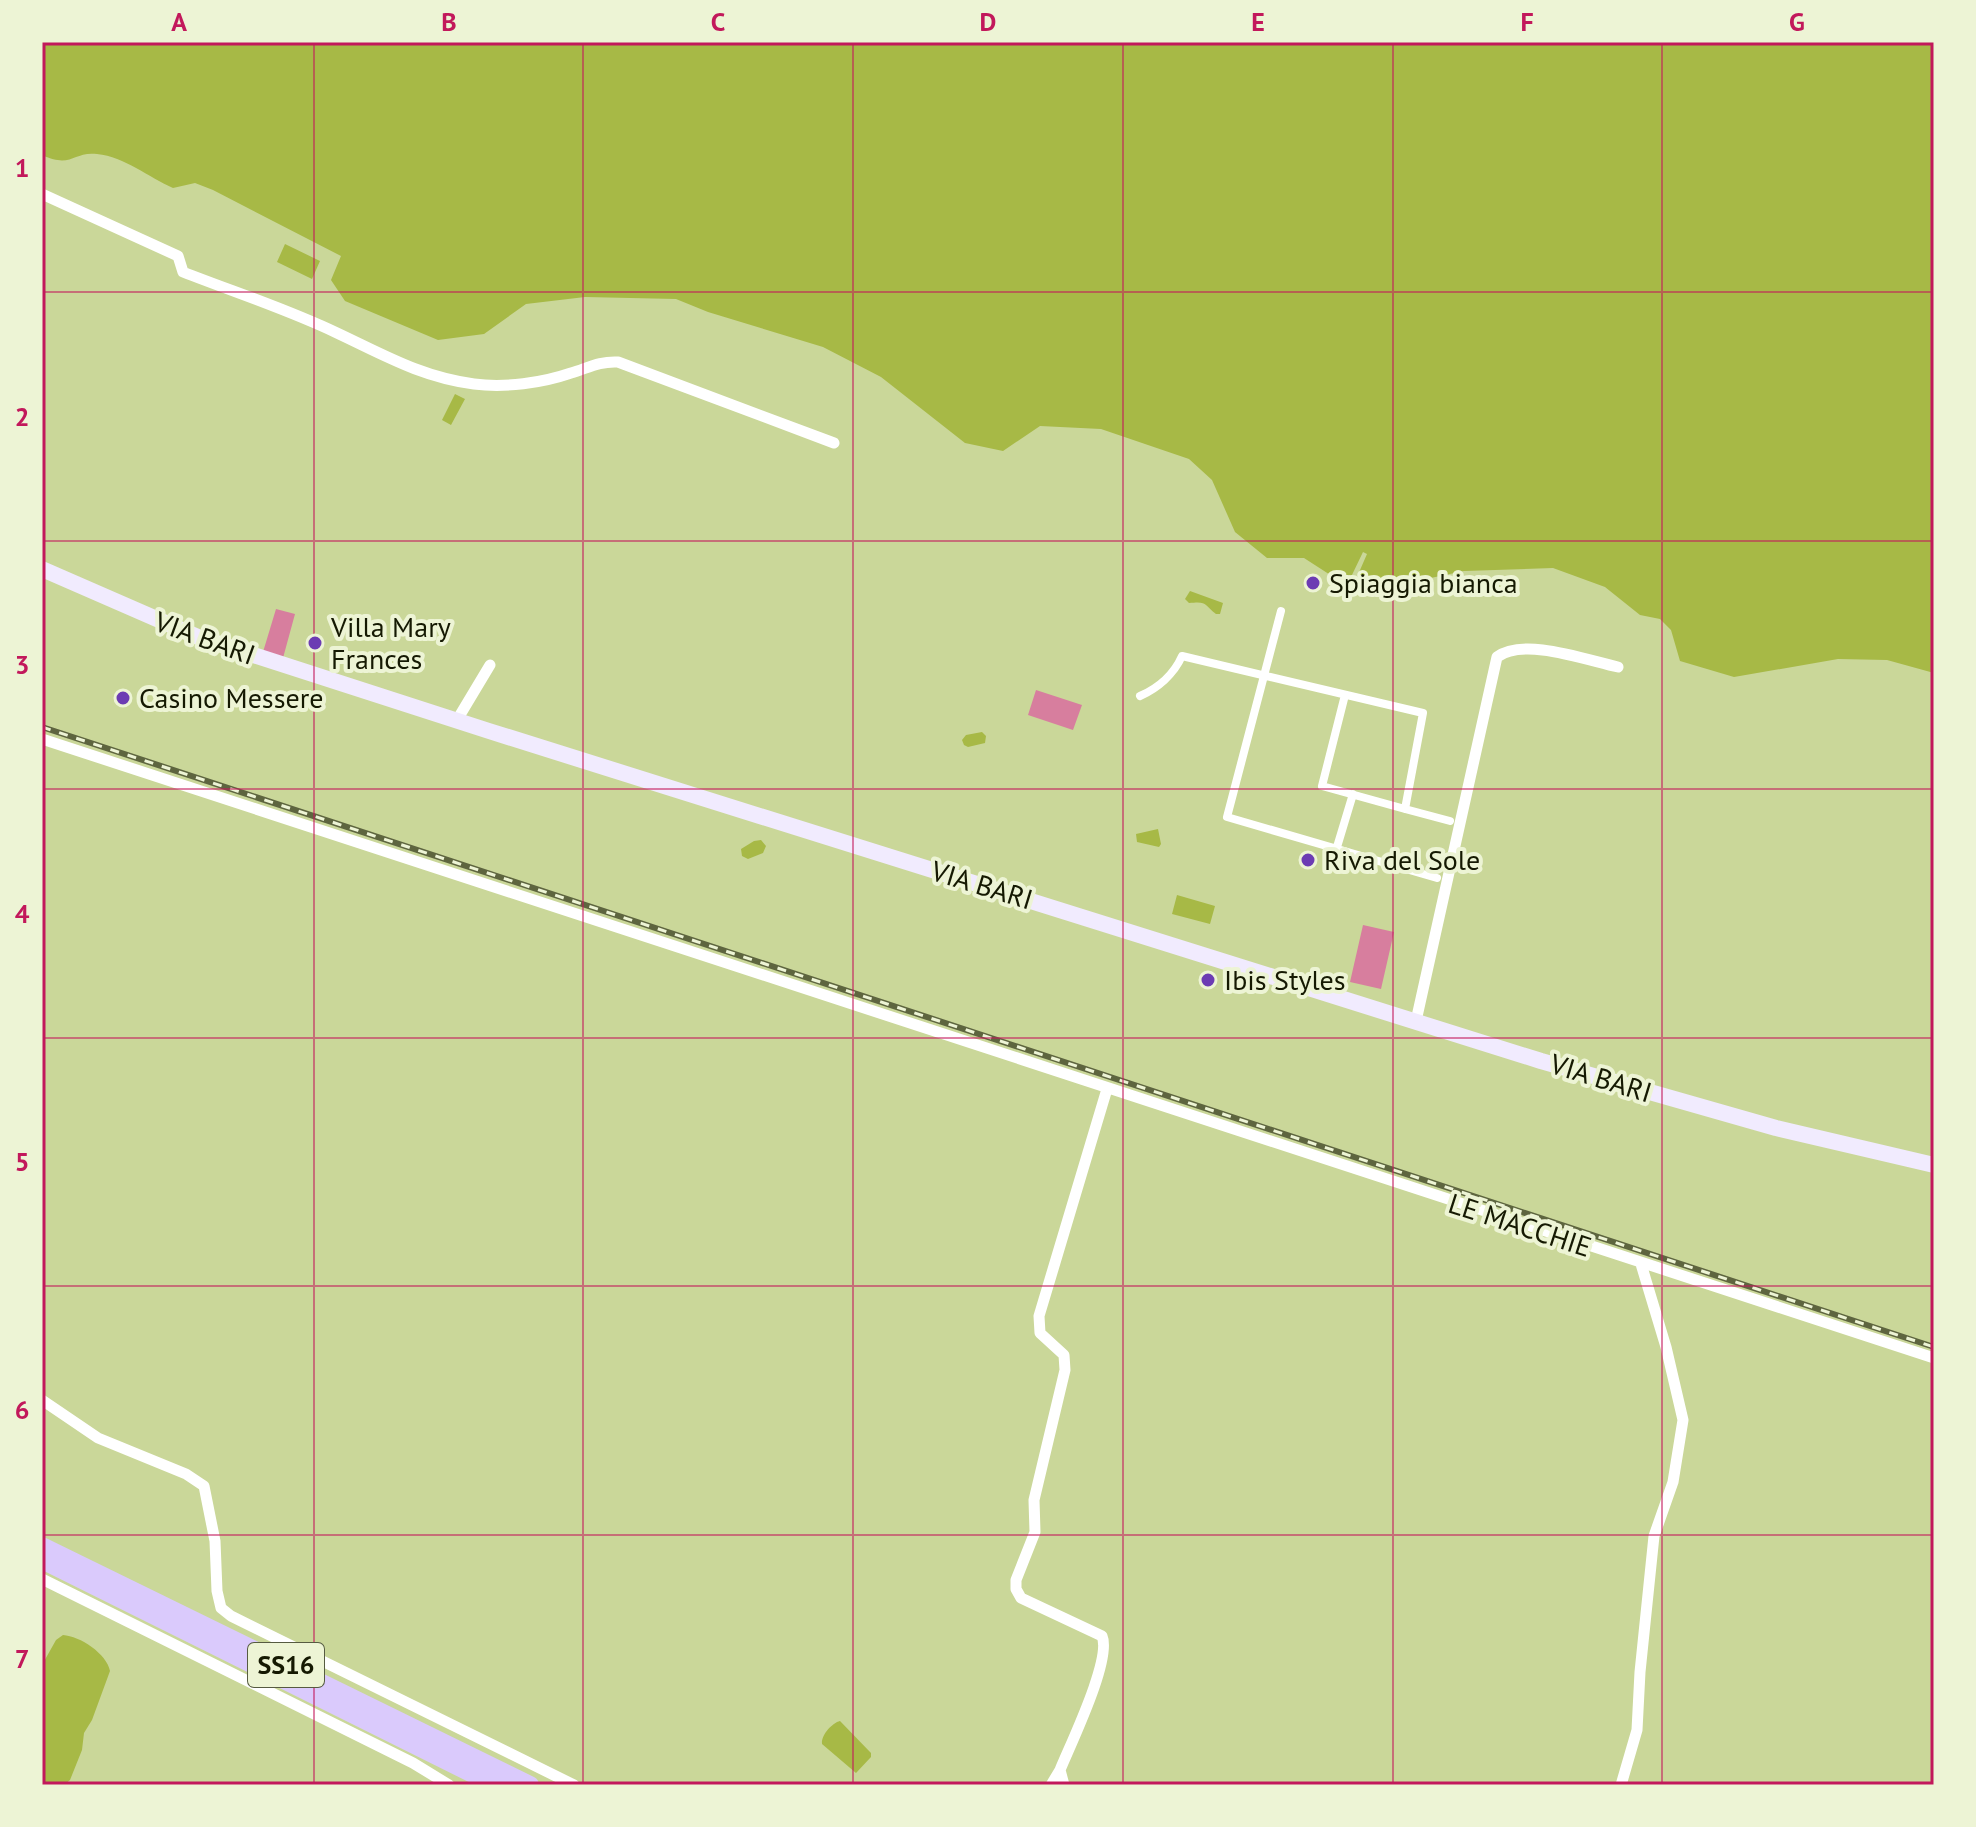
<svg xmlns="http://www.w3.org/2000/svg" width="1976" height="1827" font-family="'PT Sans',sans-serif">
	<rect width="100%" height="100%" fill="#cad799"/>
	<path fill="#d77e9e" d="M 276,609 L 295,614 L 283,658 L 263,652 Z
		M 1036,690 L 1082,705 L 1073,730 L 1028,715 Z
		M 1363,925 L 1394,932 L 1381,989 L 1350,982 Z"/>
	<path fill="#a7b946" d="M 42,42 L 1934,42 L 1934,673 L 1887,660 L 1838,659 L 1734,677 L 1680,661 L 1671,630 L 1660,619 L 1640,615 L 1605,587 L 1553,568 L 1464,571 L 1402,584 L 1357,577 L 1367,554 L 1363,552 L 1351,577 L 1335,578 L 1304,558 L 1267,558 L 1235,532 L 1212,480 L 1189,459 L 1101,429 L 1040,426 L 1003,451 L 965,443 L 881,377 L 823,347 L 708,312 L 676,299 L 585,297 L 526,304 L 484,334 L 438,340 L 345,301 L 331,280 L 341,256 L 213,190 L 195,183 L 173,188 C 148,177 125,157 97,154 C 73,151 72,169 42,155 Z
		M 285,244 L 320,261 L 312,279 L 277,262 Z
		M 455,394 L 465,399 L 451,425 L 442,420 Z
		M 1190,591 L 1223,603 L 1220,614 L 1216,614 C 1203,604 1208,601 1189,603 L 1185,599 Z
		M 982,732 L 986,736 L 985,743 L 968,747 L 964,745 L 962,740 L 966,735 Z
		M 1158,829 L 1161,844 L 1159,847 L 1137,842 L 1136,834 Z
		M 761,840 L 766,846 L 763,853 L 748,859 L 742,856 L 741,849 L 754,841 Z
		M 1177,895 L 1215,906 L 1210,924 L 1172,914 Z
		M 63,1635 C 80,1636 107,1654 110,1671 L 92,1720 L 84,1733 L 82,1750 L 70,1780 L 64,1785 L 42,1785 L 42,1665 L 56,1640 Z
		M 840,1721 L 871,1753 L 871,1757 L 856,1773 L 822,1744 C 821,1735 832,1723 840,1721 Z"/>
	<g fill="none" stroke-linecap="round" stroke-linejoin="round">
		<path stroke="#fff" stroke-width="8" d="M 1281,611 L 1227,817 L 1437,878
			M 1140,696 C 1158,688 1174,674 1182,656 L 1423,713 L 1405,809 L 1322,786 L 1345,695
			M 1405,809 L 1450,821
			M 1337,847 L 1353,794"/>
		<path stroke="#fff" stroke-width="11" d="M 42,194 L 178,256 L 183,272 C 234,292 287,309 337,333 C 384,355 421,377 474,384 C 505,388 542,383 571,373 C 588,368 599,361 618,362 L 834,443
			M 457,720 L 490,665
			M 42,739 L 1934,1358
			M 1416,1021 L 1497,657 C 1524,637 1586,660 1618,667
			M 42,1400 L 98,1438 L 186,1474 L 204,1486 L 215,1541 L 217,1591 L 221,1608 L 231,1616 L 574,1785
			M 42,1579 L 413,1763 L 449,1785
			M 1060,1770 C 1071,1743 1112,1659 1102,1636 L 1021,1598 L 1016,1589 L 1016,1580 L 1035,1532 L 1034,1500 L 1065,1370 L 1064,1355 L 1040,1333 L 1039,1316 L 1107,1089
			M 1051,1785 L 1060,1770 L 1064,1785
			M 1621,1785 L 1637,1730 L 1640,1672 L 1654,1536 L 1673,1482 L 1683,1420 L 1666,1347 L 1641,1264"/>
		<path stroke="#f1ebfe" stroke-width="16" d="M 42,569 L 198,637 L 489,731 L 1541,1061 L 1776,1128 L 1934,1165"/>
		<path stroke="#dacafc" stroke-width="18" d="M 42,1546 L 530,1785
			M 42,1560 L 495,1785"/>
		<g stroke="#5e653f" stroke-width="6">
			<path id="rail" d="M 42,727 L 1934,1347"/>
		</g>
		<use href="#rail" stroke="#edf4d5" stroke-width="3" stroke-dasharray="9" stroke-linecap="butt"/>
	</g>
	<path fill="none" stroke="#c2185b" stroke-width="2" stroke-opacity="0.55" d="M 314,42 L 314,1785M 583,42 L 583,1785M 853,42 L 853,1785M 1123,42 L 1123,1785M 1393,42 L 1393,1785M 1662,42 L 1662,1785M 42,292 L 1934,292M 42,541 L 1934,541M 42,789 L 1934,789M 42,1038 L 1934,1038M 42,1286 L 1934,1286M 42,1535 L 1934,1535"/>
	<g fill="#6c3cb3" stroke="#edf4d5" stroke-width="3">
		<circle cx="1313" cy="583" r="8"/>
		<circle cx="315" cy="643" r="8"/>
		<circle cx="123" cy="698" r="8"/>
		<circle cx="1308" cy="860" r="8"/>
		<circle cx="1208" cy="980" r="8"/>
	</g>
	<g text-anchor="middle" stroke-width="8" stroke-linejoin="round" paint-order="stroke">
		<rect fill="#edf4d5" stroke="#565b41" stroke-width="2" x="248" y="1643" width="76" height="44" rx="6"/>
		<g font-size="26" font-weight="bold" fill="#151902">
			<text x="286" y="1674">SS16</text>
		</g>
		<g font-size="28" fill="#151902" stroke="#edf4d5" text-anchor="start">
			<text x="1329" y="593">Spiaggia bianca</text>
			<text x="331" y="637">Villa Mary<tspan x="331" dy="32">Frances</tspan></text>
			<text x="139" y="708">Casino Messere</text>
			<text x="1324" y="870">Riva del Sole</text>
			<text x="1224" y="990">Ibis Styles</text>
		</g>
		<g font-size="28" fill="#151902" stroke="#edf4d5">
			<text transform="translate(205 638) rotate(20)" y="10">VIA BARI</text>
			<text transform="translate(982 885) rotate(17)" y="10">VIA BARI</text>
			<text transform="translate(1601 1078) rotate(17)" y="10">VIA BARI</text>
			<text transform="translate(1520 1225) rotate(18)" y="10">LE MACCHIE</text>
		</g>
	</g>
	<rect width="1976" height="1827" fill="none" stroke="#edf4d5" stroke-width="88"/>
	<rect x="44" y="44" width="1888" height="1739" fill="none" stroke="#c2185b" stroke-width="3"/>
	<g font-size="26" text-anchor="middle" font-weight="bold" fill="#c2185b">
		<text x="179" y="31">A</text>
		<text x="449" y="31">B</text>
		<text x="718" y="31">C</text>
		<text x="988" y="31">D</text>
		<text x="1258" y="31">E</text>
		<text x="1527" y="31">F</text>
		<text x="1797" y="31">G</text>
		<text x="22" y="177">1</text>
		<text x="22" y="426">2</text>
		<text x="22" y="674">3</text>
		<text x="22" y="923">4</text>
		<text x="22" y="1171">5</text>
		<text x="22" y="1419">6</text>
		<text x="22" y="1668">7</text>
	</g>
</svg>
